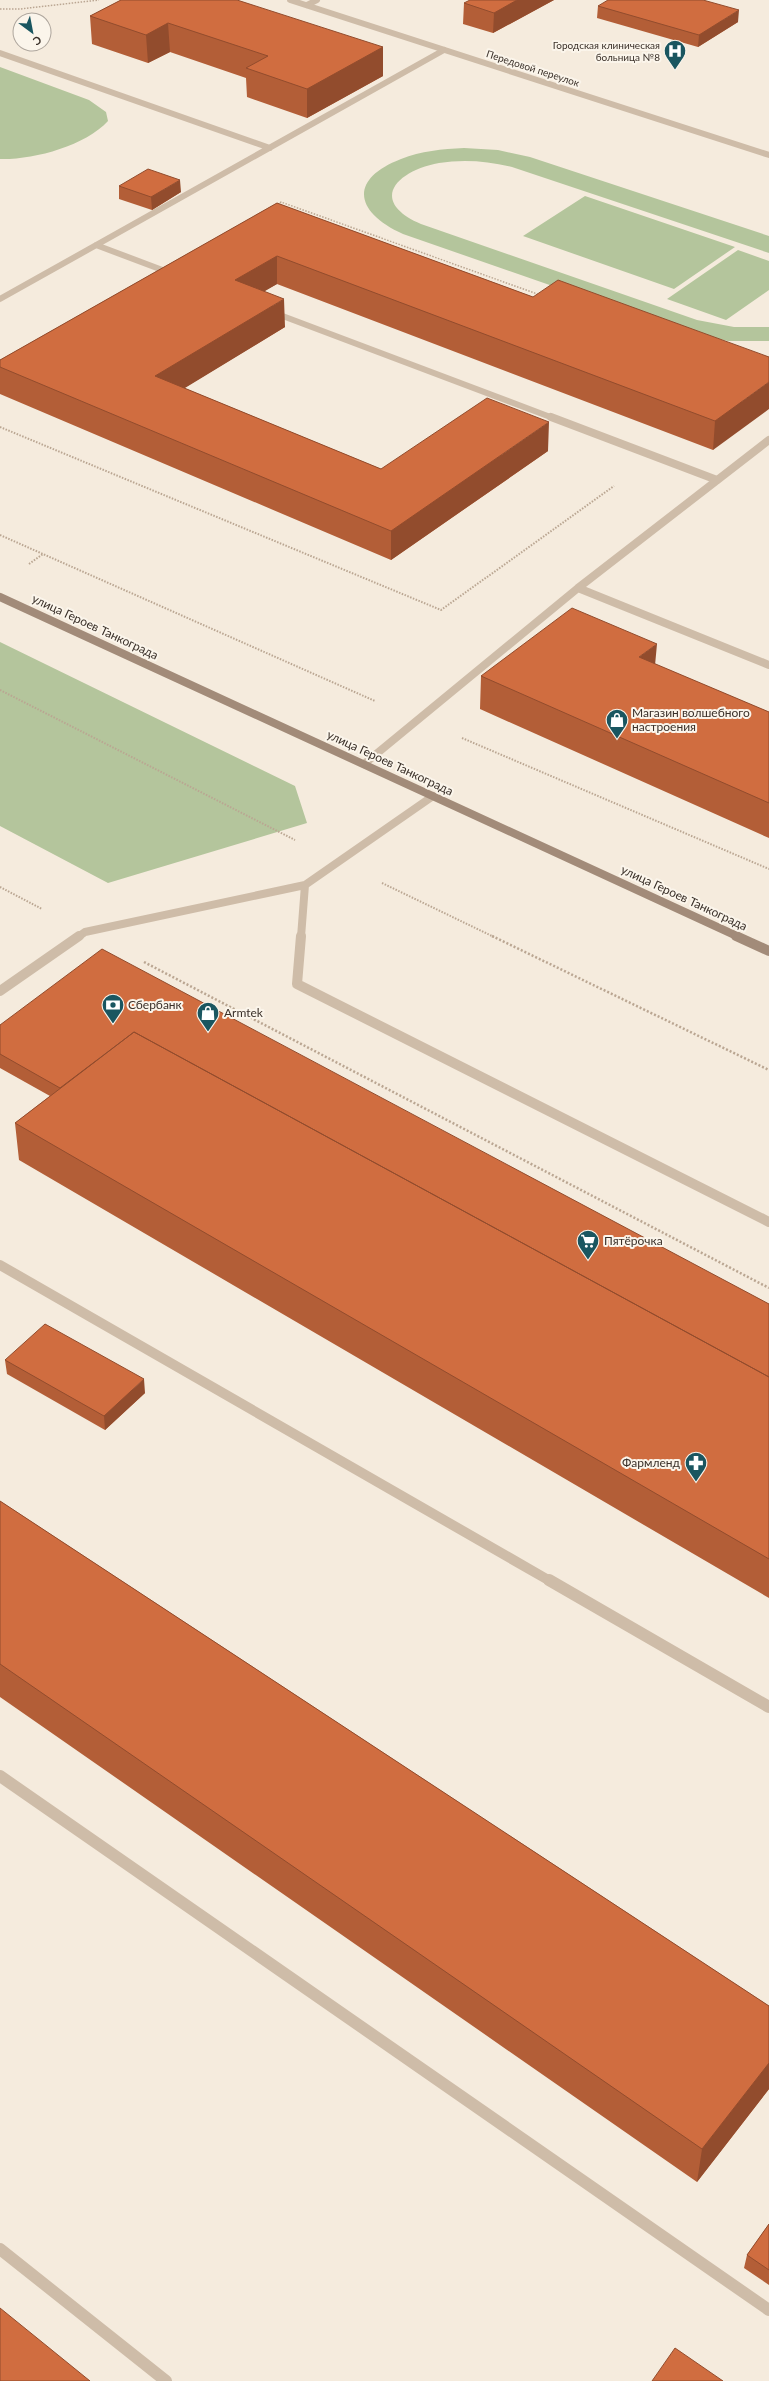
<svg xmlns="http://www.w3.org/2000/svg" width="769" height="2381" font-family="Lato,sans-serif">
	<rect width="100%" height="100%" fill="#f5ebdd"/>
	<path fill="#b4c59c" d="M 0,67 L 89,100 L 106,112 L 108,121 C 85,146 33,160 0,159 Z
		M 464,148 L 498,150 L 530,157 L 769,236 L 769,253 L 512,167 C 488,161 463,159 439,163 C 396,171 368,201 421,224 L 697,320 L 734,327 L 769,327 L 769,341 L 728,341 L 676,329 L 403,234 C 356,213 347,180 401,159 C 421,151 442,149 464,148 Z
		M 585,196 L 735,247 L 674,289 L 523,236 Z
		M 738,250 L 769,261 L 769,290 L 726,320 L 667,299 Z
		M 0,642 L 295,786 L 307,823 L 108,883 L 0,826 Z"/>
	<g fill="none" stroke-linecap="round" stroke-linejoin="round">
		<path stroke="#baa692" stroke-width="1.5" stroke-dasharray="1.5 1.5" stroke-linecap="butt" d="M 0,9 L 20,9 L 99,0
			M 278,205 L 281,202 L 540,295"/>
		<path stroke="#baa692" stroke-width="2" stroke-dasharray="1.5 1.5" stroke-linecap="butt" d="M 0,427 L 441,610 L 614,486
			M 0,535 L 375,701
			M 29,564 L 43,554
			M 0,690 L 295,840
			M 462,738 L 769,869
			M 382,883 L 494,937
			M 0,887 L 42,909"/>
		<path stroke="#baa692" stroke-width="2.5" stroke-dasharray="2 2" stroke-linecap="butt" d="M 492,936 L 769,1070
			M 144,962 L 769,1288"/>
		<path stroke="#cebca8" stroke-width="6" d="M 307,5 L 317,0
			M 0,53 L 270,148
			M 96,245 L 173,274
			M 0,299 L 444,50
			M 272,312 L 553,418"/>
		<path stroke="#cebca8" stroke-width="8" d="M 551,417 L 717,480
			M 578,588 L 769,665
			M 364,764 L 578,588 L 769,440
			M 78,937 L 85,932 L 305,885 L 433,796
			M 301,937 L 305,885"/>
		<path stroke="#cebca8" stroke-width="10" d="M 301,936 L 297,984 L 769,1222
			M 0,991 L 79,936
			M 0,1265 L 550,1581"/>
		<path stroke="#cebca8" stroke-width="12" d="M 549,1580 L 769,1707
			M 0,1776 L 769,2310
			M 0,2249 L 166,2381"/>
		<path stroke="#cebca8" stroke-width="6" d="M 290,0 L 769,155"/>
		<path stroke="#a28b79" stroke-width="8" d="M 0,597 L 739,937"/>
		<path stroke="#a28b79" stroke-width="10" d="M 736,936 L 769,951"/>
	</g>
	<path fill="#b35e37" d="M 121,0 L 383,47 L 383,76 L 307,118 L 247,97 L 246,78 L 170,52 L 148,63 L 92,44 L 90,16 Z
		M 554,0 L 493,33 L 463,24 L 464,3 Z
		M 598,6 L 738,22 L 698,47 L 597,18 Z
		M 119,186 L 181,192 L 152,210 L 119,199 Z
		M 277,203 L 533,297 L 769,357 L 713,450 L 277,284 L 264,291 L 285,327 L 184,388 L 381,469 L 548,451 L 391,560 L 0,394 L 0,360 Z
		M 655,664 L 769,712 L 769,838 L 480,709 L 481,676 Z
		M 0,1025 L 769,1304 L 769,1598 L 19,1160 L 15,1123 L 50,1096 L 0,1068 Z
		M 5,1360 L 145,1393 L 105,1430 L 7,1374 Z
		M 0,1501 L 769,2006 L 769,2089 L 697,2182 L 0,1697 Z
		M 769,2224 L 769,2285 L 744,2268 L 747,2255 Z"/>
	<path fill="#924c2d" d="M 517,0 L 554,0 L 493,33 L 494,13 Z
		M 739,10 L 738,22 L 698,47 L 699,35 Z
		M 168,23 L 170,52 L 148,63 L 146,35 Z
		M 383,47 L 383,76 L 307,118 L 307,89 Z
		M 180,180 L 181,192 L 152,210 L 151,197 Z
		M 277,256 L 277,284 L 236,308 L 235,280 Z
		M 284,299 L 285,327 L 157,405 L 155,376 Z
		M 769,382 L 769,409 L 713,450 L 715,421 Z
		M 549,422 L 548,451 L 391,560 L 391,531 Z
		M 657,644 L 654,676 L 639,657 Z
		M 144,1379 L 145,1393 L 105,1430 L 104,1416 Z
		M 769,2063 L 769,2089 L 697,2182 L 702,2149 Z"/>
	<path fill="#d06d40" stroke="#924c2d" d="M 121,0 L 237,0 L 383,47 L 307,89 L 246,68 L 268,56 L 168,23 L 146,35 L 90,16 Z
		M 470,0 L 517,0 L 494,13 L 464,3 Z
		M 608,0 L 703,0 L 739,10 L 699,35 L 598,6 Z
		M 148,169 L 180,180 L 151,197 L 119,186 Z
		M 277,203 L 533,297 L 558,280 L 769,357 L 769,382 L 715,421 L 277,256 L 235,280 L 284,299 L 155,376 L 381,469 L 487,398 L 549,422 L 391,531 L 0,367 L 0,360 Z
		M 572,608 L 657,644 L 639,657 L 769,712 L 769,803 L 481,676 Z
		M 102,949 L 769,1304 L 769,1377 L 134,1032 L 60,1088 L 0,1054 L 0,1025 Z
		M 134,1032 L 769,1377 L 769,1559 L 15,1123 Z
		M 45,1324 L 144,1379 L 104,1416 L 5,1360 Z
		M 0,1501 L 769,2006 L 769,2063 L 702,2149 L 0,1664 Z
		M 769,2224 L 769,2270 L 747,2255 Z
		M 0,2308 L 90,2381 L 0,2381 Z
		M 675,2348 L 723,2381 L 652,2381 Z"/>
	<defs>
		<g id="hospital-pin" transform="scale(1.15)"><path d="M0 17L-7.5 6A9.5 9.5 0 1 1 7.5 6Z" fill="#1a5660" stroke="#fbf5eb"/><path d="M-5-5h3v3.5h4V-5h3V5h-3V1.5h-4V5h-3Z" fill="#fff"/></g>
		<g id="shop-pin" transform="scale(1.15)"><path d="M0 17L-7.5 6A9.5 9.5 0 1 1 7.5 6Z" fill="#1a5660" stroke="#fbf5eb"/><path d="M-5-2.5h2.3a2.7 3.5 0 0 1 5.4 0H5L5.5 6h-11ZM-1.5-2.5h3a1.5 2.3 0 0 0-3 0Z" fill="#fff"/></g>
		<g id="bank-pin" transform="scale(1.15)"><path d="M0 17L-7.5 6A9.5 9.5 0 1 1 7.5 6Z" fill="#1a5660" stroke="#fbf5eb"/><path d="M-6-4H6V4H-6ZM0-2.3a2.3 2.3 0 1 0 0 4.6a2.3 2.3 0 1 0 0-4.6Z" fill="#fff"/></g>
		<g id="supermarket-pin" transform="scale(1.15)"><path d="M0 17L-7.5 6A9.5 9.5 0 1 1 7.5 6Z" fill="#1a5660" stroke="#fbf5eb"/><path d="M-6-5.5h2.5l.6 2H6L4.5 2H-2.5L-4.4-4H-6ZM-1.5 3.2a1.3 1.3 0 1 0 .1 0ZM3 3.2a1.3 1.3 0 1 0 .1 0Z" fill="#fff"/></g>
		<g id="pharmacy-pin" transform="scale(1.15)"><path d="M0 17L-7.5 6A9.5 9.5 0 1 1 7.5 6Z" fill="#1a5660" stroke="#fbf5eb"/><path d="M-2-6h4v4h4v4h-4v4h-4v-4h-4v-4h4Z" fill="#fff"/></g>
	</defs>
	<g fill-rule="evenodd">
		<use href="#hospital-pin" x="675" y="51"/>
		<use href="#shop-pin" x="617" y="720"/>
		<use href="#bank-pin" x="113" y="1005"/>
		<use href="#shop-pin" x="208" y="1013"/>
		<use href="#supermarket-pin" x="588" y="1241"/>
		<use href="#pharmacy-pin" x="696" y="1463"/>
	</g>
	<g text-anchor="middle" stroke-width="4" stroke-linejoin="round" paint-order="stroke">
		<g font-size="10" fill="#3a3029" stroke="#fbf5eb" text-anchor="end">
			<text x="660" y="49">Городская клиническая<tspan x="660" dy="12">больница №8</tspan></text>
		</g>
		<g font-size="10" fill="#3a3029" stroke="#fbf5eb">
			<text transform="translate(533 68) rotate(18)" y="4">Передовой переулок</text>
		</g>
		<g font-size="12" fill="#3a3029" stroke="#fbf5eb">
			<text transform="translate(95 627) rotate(25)" y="4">улица Героев Танкограда</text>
			<text transform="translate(390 763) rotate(25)" y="4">улица Героев Танкограда</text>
			<text transform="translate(684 898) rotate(25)" y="4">улица Героев Танкограда</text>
		</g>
		<g font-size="12" fill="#3a3029" stroke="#fbf5eb" text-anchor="start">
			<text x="632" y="717">Магазин волшебного<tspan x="632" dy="14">настроения</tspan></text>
			<text x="128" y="1009">Сбербанк</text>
			<text x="224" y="1017">Armtek</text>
			<text x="604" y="1245">Пятёрочка</text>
			<text x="680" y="1467" text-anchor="end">Фармленд</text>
		</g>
	</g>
	<g transform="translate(32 32) rotate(148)"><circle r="19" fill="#fbf5eb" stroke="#aea69d"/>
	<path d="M0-3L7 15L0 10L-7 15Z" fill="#1a5660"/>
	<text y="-6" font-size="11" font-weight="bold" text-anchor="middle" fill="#3a3029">С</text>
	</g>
</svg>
